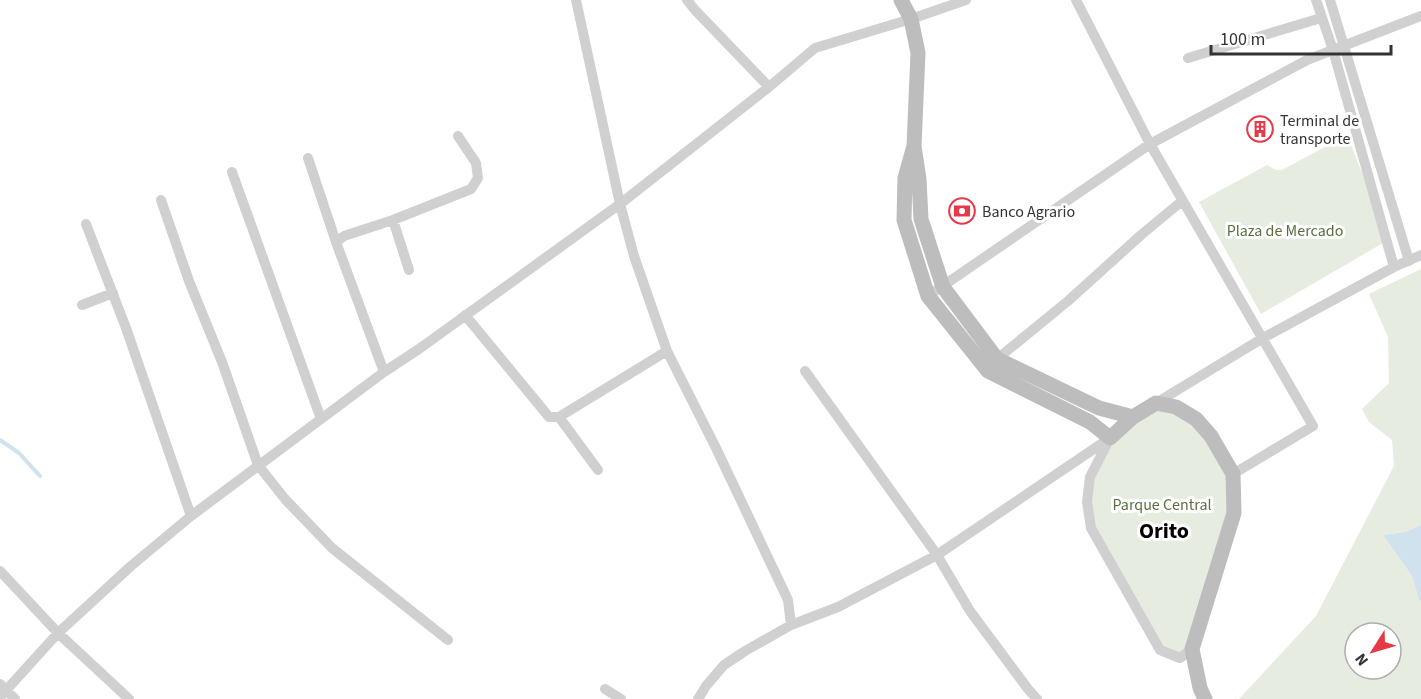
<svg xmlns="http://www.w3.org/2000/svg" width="1421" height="699" font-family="'Source Sans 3',sans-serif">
	<rect width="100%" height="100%" fill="#fff"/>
	<path fill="#e6ecdf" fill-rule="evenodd" d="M 1347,135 L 1366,183 L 1383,243 L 1261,314 L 1199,202 L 1267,165 L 1276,170 L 1282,170 Z
		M 1421,269 L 1421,525 L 1405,532 L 1383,535 L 1412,576 L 1419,600 L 1421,601 L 1421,699 L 1239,699 L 1316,616 L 1394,466 L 1392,440 L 1369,422 L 1362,409 L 1389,383 L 1388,337 L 1369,294 ZM 1355,633 L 1391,633 L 1391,669 L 1355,669 Z
		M 1156,403 L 1187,413 L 1233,474 L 1234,513 L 1192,649 L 1180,658 L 1160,650 L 1091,528 L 1090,477 L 1110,438 Z"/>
	<path fill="#cfe2ee" d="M 1421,525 L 1421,601 L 1419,600 L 1412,576 L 1383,535 L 1405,532 Z"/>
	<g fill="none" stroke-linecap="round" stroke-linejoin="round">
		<path stroke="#cfe2ee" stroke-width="4" d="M 0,440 L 19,453 L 40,476"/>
		<path stroke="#d0d0d0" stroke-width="10" d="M 576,0 L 620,204 L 634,256 L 667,351 L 716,448 L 788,600 L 791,625
			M 687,0 L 695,10 L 769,87
			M 1076,0 L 1150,144 L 1313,426 L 1233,474
			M 1316,0 L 1333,50 L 1394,267
			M 1330,0 L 1409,261
			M 1188,58 L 1321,18
			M 308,158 L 336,242 L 384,372
			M 232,172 L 321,419
			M 161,200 L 189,281 L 222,362 L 258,465 L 285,499 L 332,548 L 448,640
			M 393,220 L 409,270
			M 86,224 L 126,328 L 191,516
			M 336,242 L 344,236 L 393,220 L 471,189 L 478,178 L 476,163 L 458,136
			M 928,296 L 1150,144 L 1307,60 L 1421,16
			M 82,305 L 113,293
			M 465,315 L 549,417 L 559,417 L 667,351
			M 997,359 L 1068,301 L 1141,235 L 1182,201
			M 805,371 L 937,555 L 970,611 L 1028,689 L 1037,699
			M 1156,403 L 1263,338 L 1394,267 L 1421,255
			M 559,417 L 598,470
			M 1110,438 L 1090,477 L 1087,502 L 1091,528 L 1160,650 L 1180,658 L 1192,649
			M 0,571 L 58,633 L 129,699
			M 0,684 L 15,699
			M 605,689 L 621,699
			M 0,697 L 58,633 L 131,566 L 191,516 L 384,372 L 419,349 L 620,204 L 769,87 L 815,48 L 911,19 L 966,0
			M 698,699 L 706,686 L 724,665 L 745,651 L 791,625 L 838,607 L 937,555 L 1110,438"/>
		<path stroke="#bdbdbd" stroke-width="15" d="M 901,0 L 911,19 L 918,53 L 914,146 L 919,179 L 921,219 L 943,287 L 997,359 L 1099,408 L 1133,417
			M 914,146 L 905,178 L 904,220 L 928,296 L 988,371 L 1090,422 L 1110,438 L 1133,417 L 1156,403 L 1176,407 L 1196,419 L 1211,436 L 1233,474 L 1234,513 L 1192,649 L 1200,688 L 1205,699"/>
	</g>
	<defs>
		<g id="building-ring" transform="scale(1.35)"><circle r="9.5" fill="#fff" stroke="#e63946" stroke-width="1.5"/><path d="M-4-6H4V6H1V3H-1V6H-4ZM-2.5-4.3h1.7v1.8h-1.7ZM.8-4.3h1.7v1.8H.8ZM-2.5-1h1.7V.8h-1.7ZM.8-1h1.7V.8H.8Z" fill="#e63946"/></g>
		<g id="bank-ring" transform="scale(1.35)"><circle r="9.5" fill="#fff" stroke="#e63946" stroke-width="1.5"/><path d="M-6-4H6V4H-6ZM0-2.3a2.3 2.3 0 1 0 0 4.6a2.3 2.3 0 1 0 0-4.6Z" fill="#e63946"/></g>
	</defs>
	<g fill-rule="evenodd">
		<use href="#building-ring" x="1260" y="129"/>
		<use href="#bank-ring" x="962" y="211"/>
	</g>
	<g text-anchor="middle" stroke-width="6" stroke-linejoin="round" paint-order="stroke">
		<g font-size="16" fill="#333" stroke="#fff" text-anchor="start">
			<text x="1280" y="126">Terminal de<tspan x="1280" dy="18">transporte</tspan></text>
			<text x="982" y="217">Banco Agrario</text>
		</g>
		<g font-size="16" fill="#56703f" stroke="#fff">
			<text x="1285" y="236">Plaza de Mercado</text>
			<text x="1162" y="510">Parque Central</text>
		</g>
		<g font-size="22" font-weight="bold" fill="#000" stroke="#fff">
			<text x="1164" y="538">Orito</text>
		</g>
	</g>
	<g transform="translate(1373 651) rotate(233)"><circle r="28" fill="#ffffff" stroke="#adadad" stroke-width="1.5"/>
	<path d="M0-4.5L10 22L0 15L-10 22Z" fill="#e63946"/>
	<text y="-9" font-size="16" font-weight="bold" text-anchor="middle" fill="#333333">N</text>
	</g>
	<path d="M1211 45v9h180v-9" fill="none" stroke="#333333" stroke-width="3"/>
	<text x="1220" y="45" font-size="18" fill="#333333" stroke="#ffffff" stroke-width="4.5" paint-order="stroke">100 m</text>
</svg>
